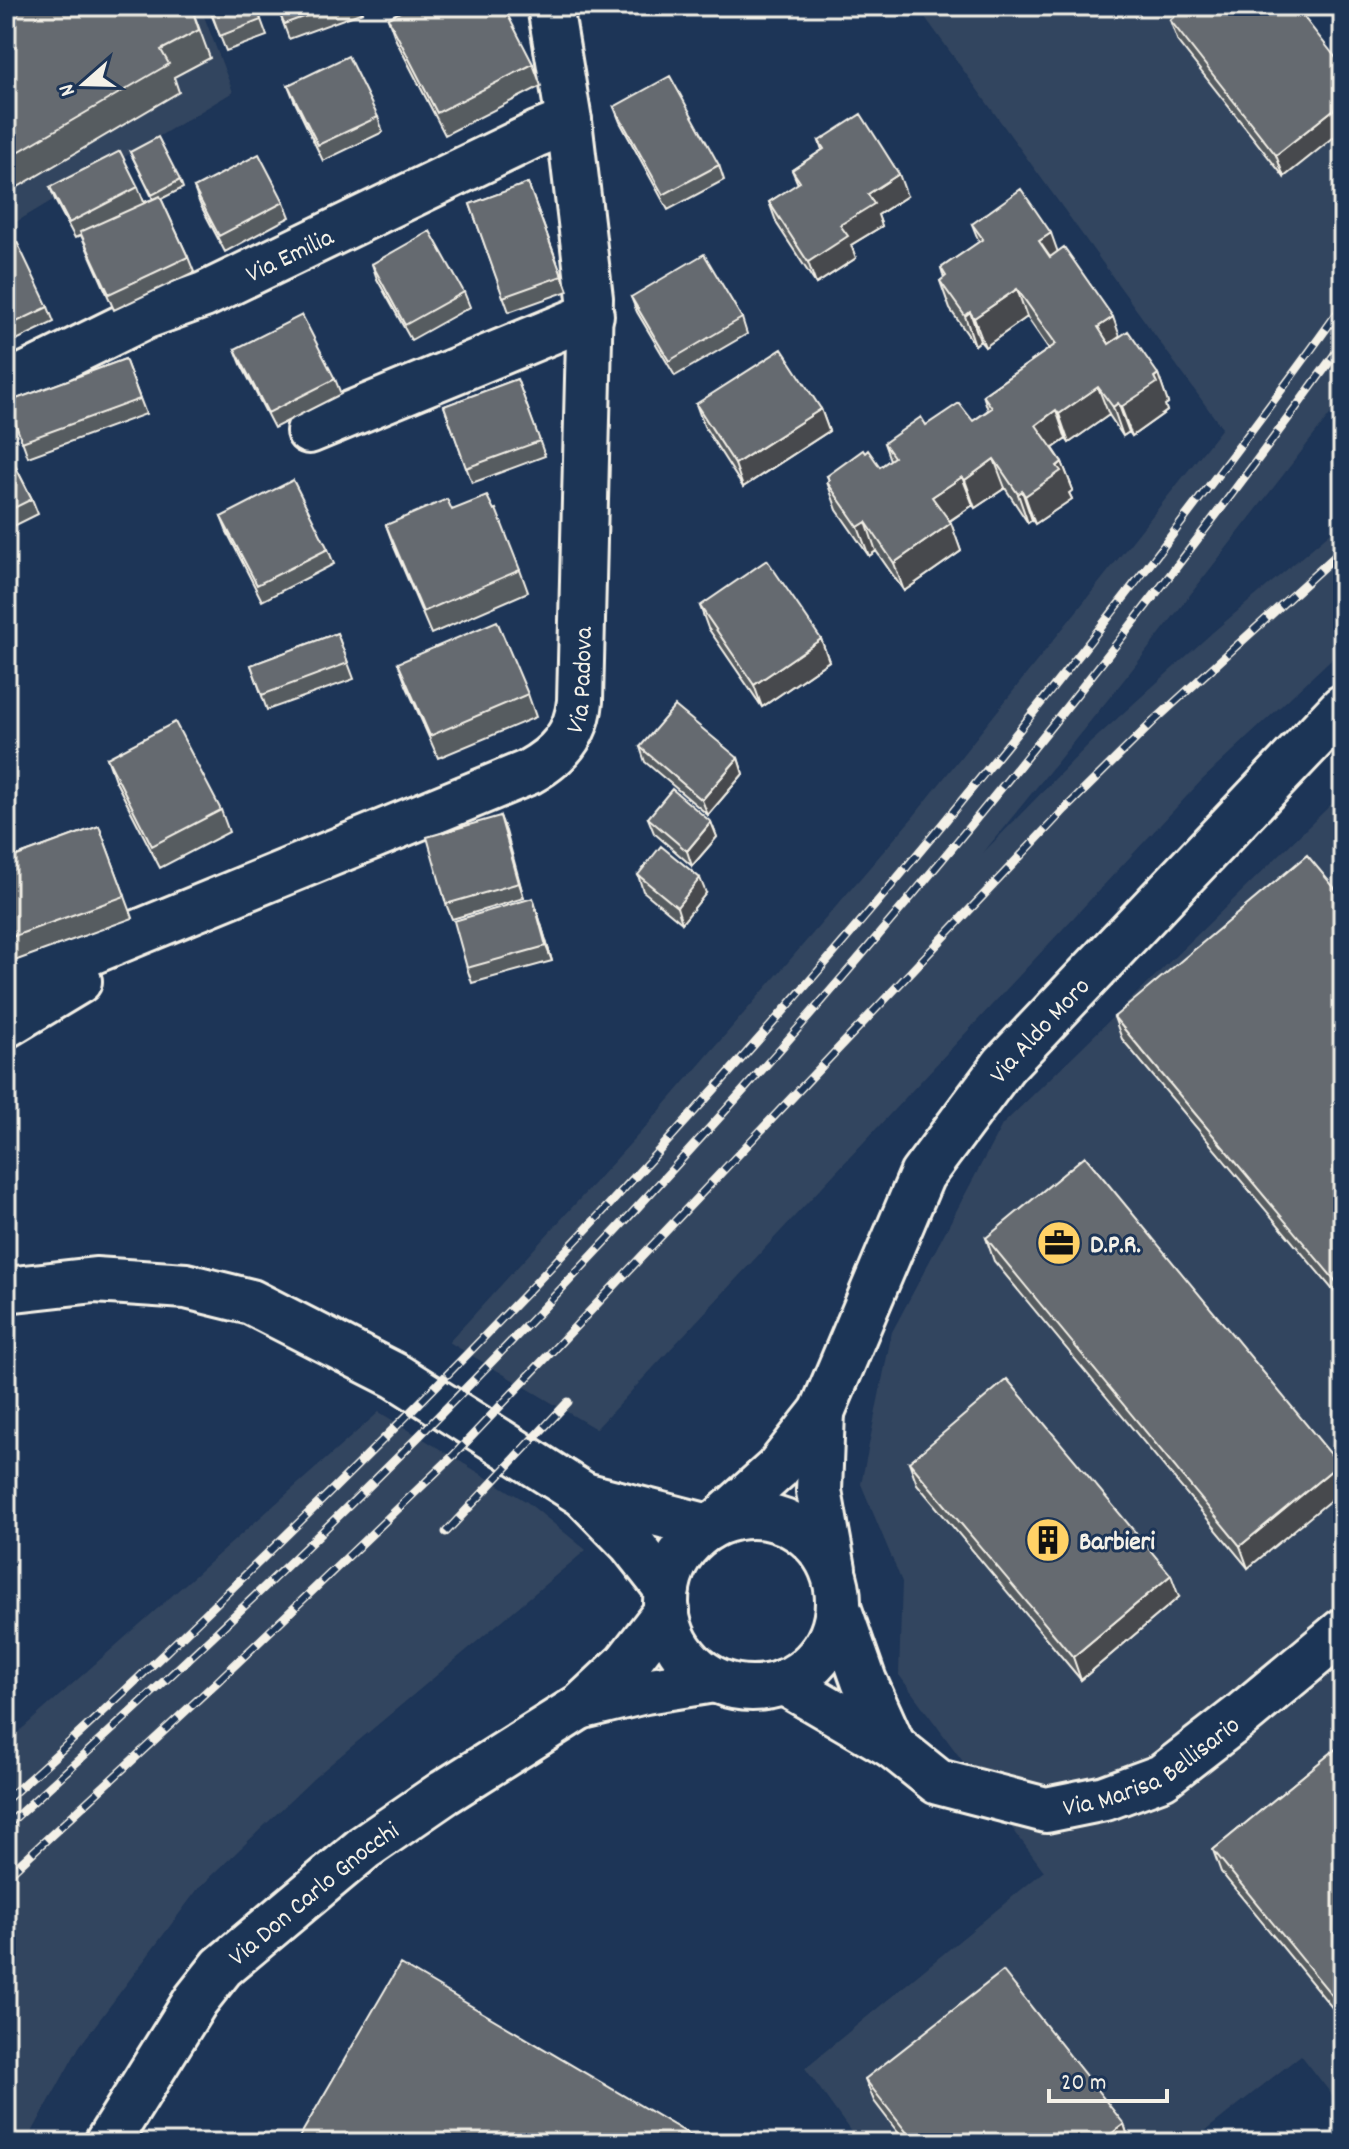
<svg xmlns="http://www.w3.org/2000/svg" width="1349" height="2149" font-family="Dekko,sans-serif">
	<rect width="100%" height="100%" fill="#1d3557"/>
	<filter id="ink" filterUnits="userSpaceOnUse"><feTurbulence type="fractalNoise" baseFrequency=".0125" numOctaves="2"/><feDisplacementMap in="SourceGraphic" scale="16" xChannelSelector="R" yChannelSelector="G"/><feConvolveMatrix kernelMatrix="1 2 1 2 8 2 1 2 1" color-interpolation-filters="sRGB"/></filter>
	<g filter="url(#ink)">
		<path fill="#33455e" d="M 6,6 L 200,6 L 233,92 L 6,228 Z
			M 917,6 L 1285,6 L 1343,79 L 1343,398 L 1127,676 L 983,853 L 1089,744 L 1213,632 L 1343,522 L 1343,648 L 1201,781 L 596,1429 L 449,1342 L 651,1121 L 914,816 L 1222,428 Z
			M 1343,793 L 1343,2109 L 1301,2055 L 1190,2143 L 859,2143 L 805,2068 L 1044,1871 L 899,1675 L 902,1582 L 861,1484 L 892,1332 L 1002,1125 Z
			M 379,1412 L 527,1502 L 586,1550 L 314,1778 L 197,1890 L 79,2047 L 26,2143 L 6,2143 L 6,1743 Z"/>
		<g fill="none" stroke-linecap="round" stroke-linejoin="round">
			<g stroke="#f4f1e8" stroke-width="50">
				<g id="minor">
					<path id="s1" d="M 6,385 L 146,316 L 204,295 L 537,134 L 569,121"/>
					<path d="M 309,431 L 591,315"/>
					<path id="s2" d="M 6,987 L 529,772 C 558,756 577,735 580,701 L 590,298 L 569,121 L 550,6"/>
					<path d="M 6,1025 L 79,981"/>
					<path d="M 6,1290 L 95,1280 L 186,1286 L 251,1302 L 396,1376 L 584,1495 L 631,1543 L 667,1589"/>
					<path d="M 822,1412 L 819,1491 L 833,1569"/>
					<path d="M 584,1495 L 709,1527"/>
					<circle cx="752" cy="1602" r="86"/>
					<path id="s3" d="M 718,1522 L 777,1469 L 822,1412 L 922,1175 L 1004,1065 L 1343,707"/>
					<path d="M 838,1607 L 864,1681 L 893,1746"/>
					<path id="s4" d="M 783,1682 L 893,1746 L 938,1782 L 1046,1810 L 1105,1798 L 1162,1777 L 1242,1715 L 1343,1631"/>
					<path d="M 583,1706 L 645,1691 L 714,1680"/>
					<path id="s5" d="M 107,2143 L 196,2000 L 222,1967 L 365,1847 L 445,1792 L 581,1706 L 626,1664 L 667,1611"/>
				</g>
			</g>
			<use href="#minor" stroke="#1d3557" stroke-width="44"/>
			<g stroke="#f4f1e8" stroke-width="9">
				<path id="rail" d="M 446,1532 L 568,1402
					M 6,1800 C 114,1704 218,1602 321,1501 C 622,1206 900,890 1156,556 C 1219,473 1283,390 1343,305
					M 6,1826 C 148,1698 288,1568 423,1432 C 757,1094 1065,728 1343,343
					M 6,1877 L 219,1680 L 453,1456 L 1065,809 L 1154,721 L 1343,549"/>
			</g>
			<use href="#rail" stroke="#1d3557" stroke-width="6" stroke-dasharray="18" stroke-linecap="butt"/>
		</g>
		<path fill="#575b60" stroke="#f4f1e8" stroke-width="2" d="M 6,6 L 191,6 L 210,58 L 174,77 L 179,92 L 6,194 Z
			M 208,6 L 256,6 L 267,36 L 226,51 Z
			M 277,6 L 360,6 L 363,12 L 289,39 Z
			M 1295,6 L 1284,177 L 1178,42 L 1170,20 Z
			M 388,18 L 533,64 L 541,86 L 445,135 L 396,40 Z
			M 288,85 L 378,117 L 383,132 L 323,161 L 294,100 Z
			M 614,107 L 719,165 L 724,180 L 668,210 L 620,122 Z
			M 819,141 L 907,196 L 878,215 L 882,226 L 851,245 L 856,258 L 816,284 L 777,224 L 769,202 L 798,184 L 792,170 L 822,150 Z
			M 130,152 L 180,180 L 183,188 L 161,199 L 188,257 L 194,272 L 114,310 L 81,235 L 75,238 L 56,202 L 50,187 L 138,187 L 144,202 L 153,199 Z
			M 528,183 L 568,291 L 509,312 L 470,204 Z
			M 194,188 L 284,202 L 290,217 L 225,252 L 200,204 Z
			M 972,224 L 1058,252 L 1120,336 L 1158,374 L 1168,403 L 1165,405 L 1167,411 L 1132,436 L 1129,432 L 1123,436 L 1109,415 L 1069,443 L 1066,439 L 1053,448 L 1062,462 L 1073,490 L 1069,493 L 1072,499 L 1035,524 L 1032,520 L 1028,523 L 1005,488 L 975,508 L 973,505 L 950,521 L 961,551 L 904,591 L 876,551 L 869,556 L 837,510 L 827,482 L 829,481 L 827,476 L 880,467 L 890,460 L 884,443 L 926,425 L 973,421 L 988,410 L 983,395 L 1049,349 L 1027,317 L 985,347 L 980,341 L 975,345 L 950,309 L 940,281 L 944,278 L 941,268 L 979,242 Z
			M 6,247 L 48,307 L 54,322 L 6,345 Z
			M 372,264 L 464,292 L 470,307 L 411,340 L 377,279 Z
			M 631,297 L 742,318 L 747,334 L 675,376 L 637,312 Z
			M 235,349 L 335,379 L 341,394 L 274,428 L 241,364 Z
			M 125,359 L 146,414 L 28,457 L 8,402 Z
			M 517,379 L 545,456 L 472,483 L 444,406 Z
			M 696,404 L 821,409 L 829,431 L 743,487 L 704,426 Z
			M 6,448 L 32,499 L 38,514 L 6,530 Z
			M 452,510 L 520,570 L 528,592 L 431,634 L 394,547 L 386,525 Z
			M 221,517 L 328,549 L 334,564 L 262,601 L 227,532 Z
			M 700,606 L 821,639 L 829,661 L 762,707 L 708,628 Z
			M 337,633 L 354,679 L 267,710 L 251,665 Z
			M 398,663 L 528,694 L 536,717 L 438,758 L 406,685 Z
			M 640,747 L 738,758 L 743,774 L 708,815 L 645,762 Z
			M 107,758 L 221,810 L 229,832 L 160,868 L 115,780 Z
			M 500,816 L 524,898 L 452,919 L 446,904 Z
			M 648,818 L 711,822 L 717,837 L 692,866 L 654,833 Z
			M 99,826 L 133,918 L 6,964 L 6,860 Z
			M 638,875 L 706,893 L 682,923 L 643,891 Z
			M 1343,898 L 1343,1302 L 1122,1039 L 1114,1017 Z
			M 538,914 L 552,961 L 472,983 L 467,968 Z
			M 986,1238 L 1339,1464 L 1248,1568 L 994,1261 Z
			M 909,1462 L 1179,1597 L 1081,1680 L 917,1484 Z
			M 1343,1743 L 1343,2021 L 1221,1872 L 1213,1850 Z
			M 865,2079 L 1124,2124 L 1130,2143 L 906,2143 L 874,2101 Z"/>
		<path fill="#474a4e" stroke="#f4f1e8" stroke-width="2" d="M 1343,102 L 1343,130 L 1284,177 L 1276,155 Z
			M 899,174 L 907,196 L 878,215 L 882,226 L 851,245 L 856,258 L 816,284 L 808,262 L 868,194 Z
			M 1051,233 L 1061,261 L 1049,270 L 1039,241 Z
			M 1017,289 L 1027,317 L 985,347 L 974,318 Z
			M 970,312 L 980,341 L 975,345 L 965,316 Z
			M 1113,317 L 1123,345 L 1109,355 L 1098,327 Z
			M 1158,374 L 1168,403 L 1165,405 L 1167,411 L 1132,436 L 1121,407 Z
			M 1098,387 L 1109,415 L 1069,443 L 1059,414 Z
			M 1118,403 L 1129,432 L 1123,436 L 1113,407 Z
			M 821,409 L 829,431 L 743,487 L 735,464 Z
			M 1056,410 L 1066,439 L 1046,453 L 1036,425 Z
			M 994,459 L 1005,488 L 975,508 L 965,480 Z
			M 1062,462 L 1073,490 L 1069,493 L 1072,499 L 1035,524 L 1025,496 Z
			M 962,477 L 973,505 L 943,525 L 932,497 Z
			M 1022,491 L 1032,520 L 1028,523 L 1018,494 Z
			M 866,522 L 876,551 L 869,556 L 858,527 Z
			M 951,523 L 961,551 L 904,591 L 894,563 Z
			M 821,639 L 829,661 L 762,707 L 754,685 Z
			M 738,758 L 743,774 L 708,815 L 702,800 Z
			M 500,816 L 506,831 L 524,898 L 519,883 Z
			M 711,822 L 717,837 L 692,866 L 687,851 Z
			M 700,878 L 706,893 L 682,923 L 677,907 Z
			M 533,898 L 538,914 L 552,961 L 546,946 Z
			M 1339,1464 L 1343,1475 L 1343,1490 L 1248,1568 L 1240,1546 Z
			M 1171,1575 L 1179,1597 L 1081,1680 L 1073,1657 Z
			M 1124,2124 L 1130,2143 L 1099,2143 Z"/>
		<path fill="#656a70" stroke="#f4f1e8" stroke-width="2" d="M 6,6 L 191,6 L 199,30 L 161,50 L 169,64 L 6,159 Z
			M 209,6 L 256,6 L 261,20 L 220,36 Z
			M 277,6 L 333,6 L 284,24 Z
			M 411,6 L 503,6 L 533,64 L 437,113 L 388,18 Z
			M 1187,6 L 1295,6 L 1343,67 L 1343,102 L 1276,155 L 1170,20 Z
			M 348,56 L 378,117 L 318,145 L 288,85 Z
			M 670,76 L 719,165 L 663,195 L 614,107 Z
			M 861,114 L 899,174 L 868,194 L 874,204 L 840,225 L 848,236 L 808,262 L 769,202 L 800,182 L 792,170 L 824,149 L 819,141 Z
			M 158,137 L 180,180 L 152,195 L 130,152 Z
			M 120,151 L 138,187 L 69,223 L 50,187 Z
			M 259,154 L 284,202 L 219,236 L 194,188 Z
			M 528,183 L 562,276 L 503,297 L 470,204 Z
			M 1021,189 L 1051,233 L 1039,241 L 1050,257 L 1064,247 L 1113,317 L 1098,327 L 1109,344 L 1128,331 L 1158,374 L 1154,377 L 1157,383 L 1121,407 L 1118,403 L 1113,407 L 1098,387 L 1059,414 L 1056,410 L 1036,425 L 1062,462 L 1057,466 L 1061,471 L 1025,496 L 1022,491 L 1018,494 L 994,459 L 965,480 L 962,477 L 932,497 L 951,523 L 894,563 L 866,522 L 858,527 L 827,482 L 830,480 L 827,476 L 863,450 L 865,453 L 868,450 L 880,467 L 894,457 L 884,443 L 921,417 L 926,425 L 959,403 L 973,421 L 992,408 L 983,395 L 1056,344 L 1017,289 L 974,318 L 970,312 L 965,316 L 940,281 L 946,276 L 941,268 L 983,239 L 972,224 Z
			M 160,196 L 188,257 L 109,294 L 80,232 Z
			M 430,231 L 464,292 L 405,325 L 372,264 Z
			M 17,242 L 48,307 L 6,327 L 6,247 Z
			M 704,254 L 742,318 L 669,361 L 631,297 Z
			M 302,315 L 335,379 L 268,413 L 235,349 Z
			M 782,349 L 821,409 L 735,464 L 696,404 Z
			M 125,359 L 140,399 L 22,442 L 8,402 Z
			M 517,379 L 540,441 L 466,468 L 444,406 Z
			M 6,448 L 32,499 L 6,512 Z
			M 293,480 L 328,549 L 257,585 L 221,517 Z
			M 487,496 L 494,510 L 496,509 L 520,570 L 423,612 L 386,525 L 447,499 L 452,510 Z
			M 767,560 L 821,639 L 754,685 L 700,606 Z
			M 497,621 L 528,694 L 430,736 L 398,663 Z
			M 337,633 L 348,663 L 262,695 L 251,665 Z
			M 675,706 L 738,758 L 702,800 L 640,747 Z
			M 175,722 L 221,810 L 152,846 L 107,758 Z
			M 672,789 L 711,822 L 687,851 L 648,818 Z
			M 500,816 L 519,883 L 446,904 L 427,837 Z
			M 99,826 L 125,896 L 6,939 L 6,860 Z
			M 661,846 L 700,878 L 677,907 L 638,875 Z
			M 1307,855 L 1343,898 L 1343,1290 L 1114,1017 Z
			M 533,898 L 546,946 L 467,968 L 454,921 Z
			M 1085,1156 L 1339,1464 L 1240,1546 L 986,1238 Z
			M 1007,1379 L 1171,1575 L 1073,1657 L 909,1462 Z
			M 1343,1743 L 1343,2009 L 1213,1850 Z
			M 400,1964 L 704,2143 L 296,2143 Z
			M 1003,1971 L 1124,2124 L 1099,2143 L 915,2143 L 865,2079 Z"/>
	</g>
	<defs>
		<g id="office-disc" transform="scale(2.3)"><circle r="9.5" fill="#ffd166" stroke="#1d3557"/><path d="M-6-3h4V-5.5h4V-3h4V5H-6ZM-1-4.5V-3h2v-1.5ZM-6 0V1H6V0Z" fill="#111"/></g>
		<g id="building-disc" transform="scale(2.3)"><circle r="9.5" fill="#ffd166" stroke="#1d3557"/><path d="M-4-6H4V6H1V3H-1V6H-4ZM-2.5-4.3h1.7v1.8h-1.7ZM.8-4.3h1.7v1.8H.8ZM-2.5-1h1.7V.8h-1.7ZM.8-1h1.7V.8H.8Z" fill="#111"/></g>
	</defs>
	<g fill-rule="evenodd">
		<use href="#office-disc" x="1059" y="1243"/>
		<use href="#building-disc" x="1048" y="1540"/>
	</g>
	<g text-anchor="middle" stroke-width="6" stroke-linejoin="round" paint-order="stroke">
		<g font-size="26" fill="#f4f1e8" stroke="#1d3557">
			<text dy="9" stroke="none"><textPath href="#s1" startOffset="312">Via Emilia</textPath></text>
			<text dy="9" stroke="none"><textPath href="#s2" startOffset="678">Via Padova</textPath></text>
			<text dy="9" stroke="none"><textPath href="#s3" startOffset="596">Via Aldo Moro</textPath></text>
			<text dy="9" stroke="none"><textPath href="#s4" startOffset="412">Via Marisa Bellisario</textPath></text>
			<text dy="9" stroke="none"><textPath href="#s5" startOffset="328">Via Don Carlo Gnocchi</textPath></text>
		</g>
		<g font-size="26" font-weight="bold" fill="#f4f1e8" stroke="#1d3557" text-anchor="start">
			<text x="1090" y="1252">D.P.R.</text>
			<text x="1079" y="1549">Barbieri</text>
		</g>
	</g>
	<rect width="1349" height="2149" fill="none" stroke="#1d3557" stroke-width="32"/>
	<rect x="16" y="16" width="1317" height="2117" fill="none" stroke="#f4f1e8" stroke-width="3" filter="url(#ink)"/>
	<g transform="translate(84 84) rotate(250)" stroke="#1d3557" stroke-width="6" paint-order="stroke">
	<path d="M0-6L14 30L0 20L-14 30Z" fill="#f4f1e8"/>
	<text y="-12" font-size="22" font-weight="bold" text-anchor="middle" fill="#f4f1e8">N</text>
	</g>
	<path d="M1049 2089v12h118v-12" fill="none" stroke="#f4f1e8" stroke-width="4"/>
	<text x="1061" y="2089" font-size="24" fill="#f4f1e8" stroke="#1d3557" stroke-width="6" paint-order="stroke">20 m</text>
</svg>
